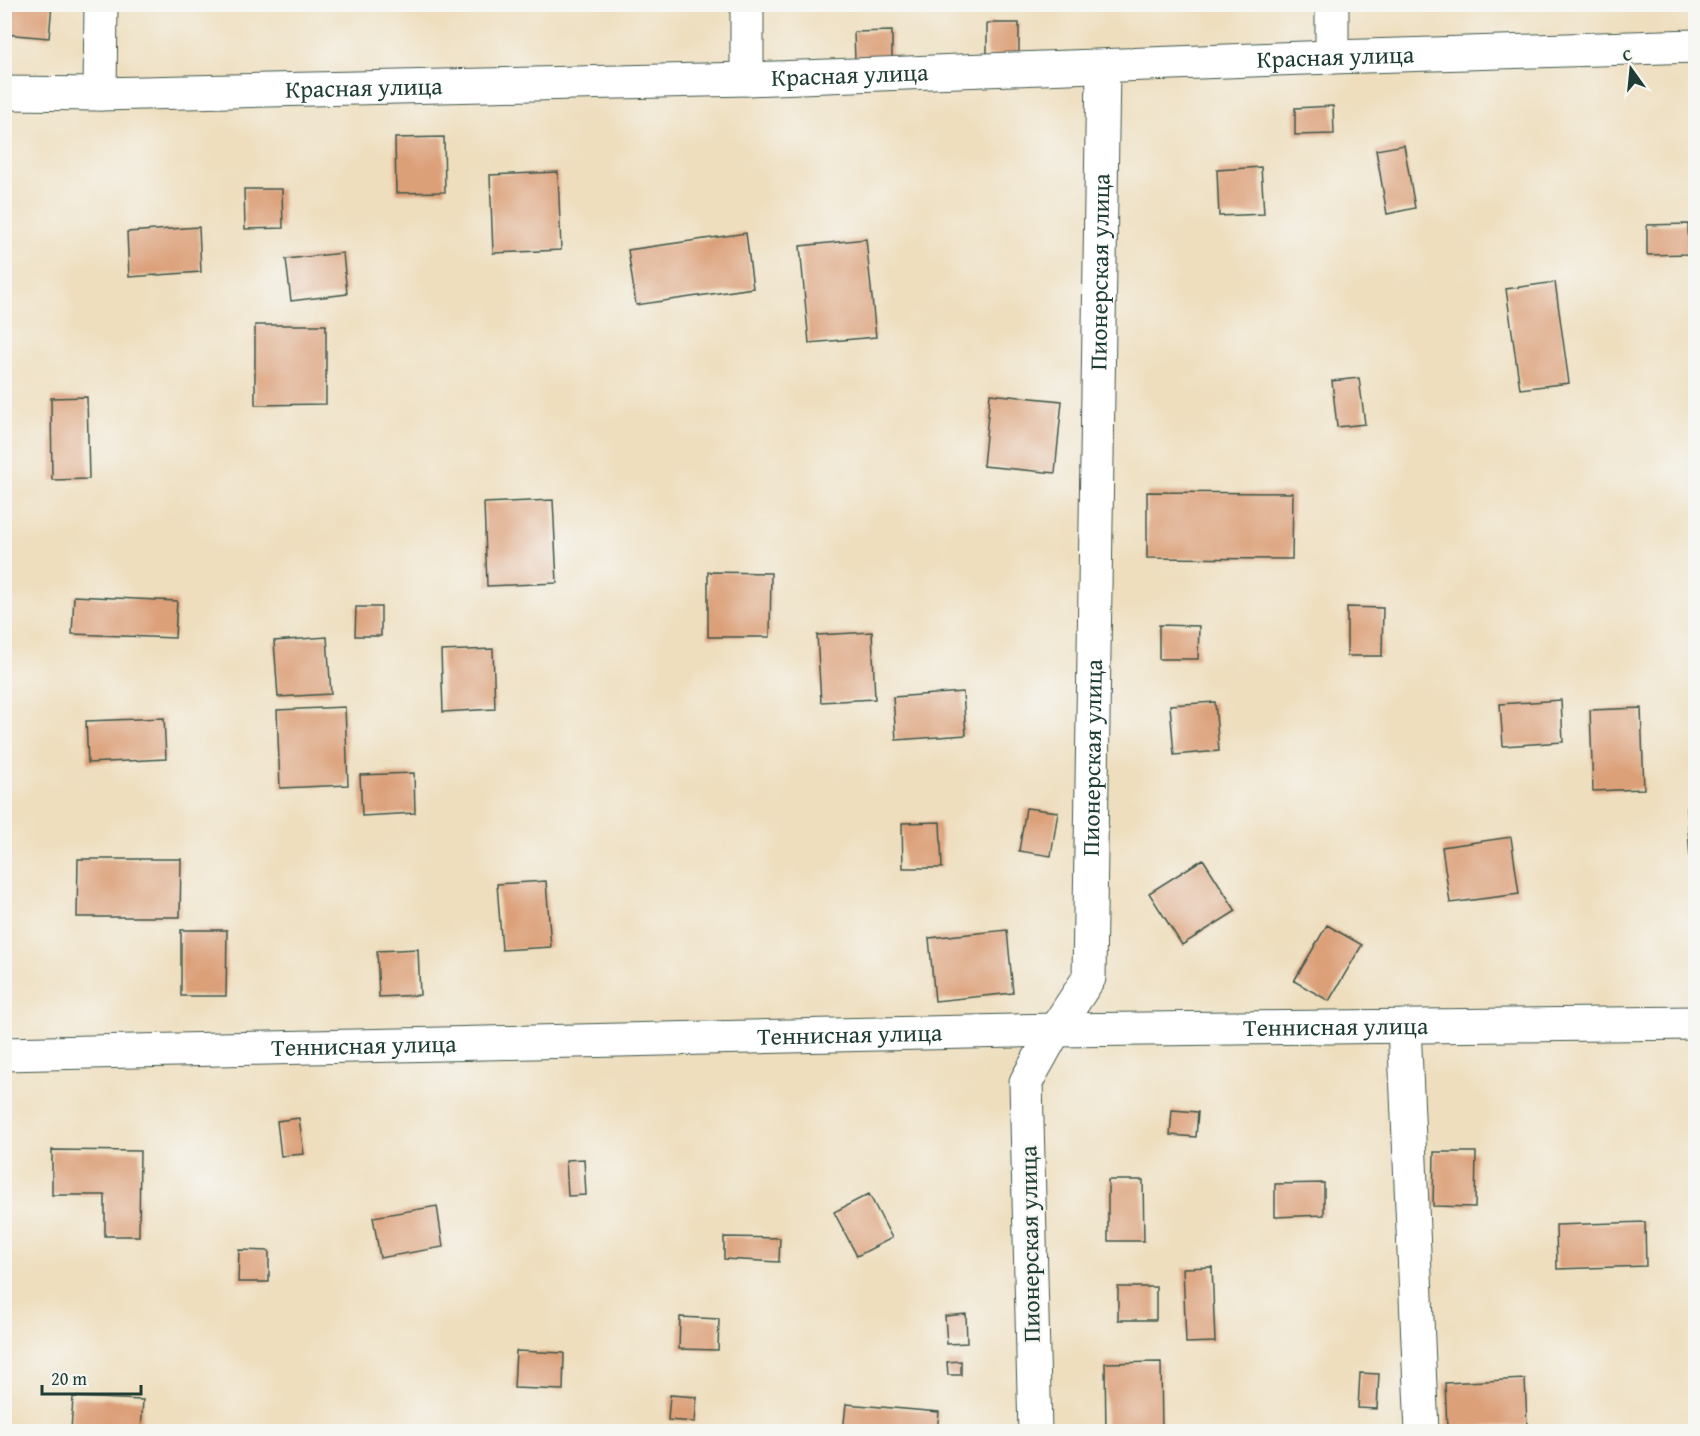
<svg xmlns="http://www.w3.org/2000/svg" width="1700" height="1436" font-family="'Gentium Book Plus',serif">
	<rect width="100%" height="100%" fill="#f6f6f2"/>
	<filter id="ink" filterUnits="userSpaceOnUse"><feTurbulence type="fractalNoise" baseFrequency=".0167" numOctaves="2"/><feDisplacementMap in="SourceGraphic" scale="12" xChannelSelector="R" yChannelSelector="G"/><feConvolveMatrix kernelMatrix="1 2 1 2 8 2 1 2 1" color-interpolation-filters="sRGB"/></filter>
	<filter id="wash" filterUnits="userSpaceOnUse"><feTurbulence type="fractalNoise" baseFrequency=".008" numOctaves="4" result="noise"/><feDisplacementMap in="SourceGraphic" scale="24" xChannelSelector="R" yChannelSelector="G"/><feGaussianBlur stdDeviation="1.35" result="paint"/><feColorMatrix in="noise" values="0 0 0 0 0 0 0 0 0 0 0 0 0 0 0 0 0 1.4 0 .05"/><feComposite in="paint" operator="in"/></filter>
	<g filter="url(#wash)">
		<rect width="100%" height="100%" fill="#eedebe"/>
		<g id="blocks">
			<path fill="#dca079" d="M 7,4 L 52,4 L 49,38 L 4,34 Z
				M 987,23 L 1019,23 L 1019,56 L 987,56 Z
				M 892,31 L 892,61 L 855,61 L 854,32 Z
				M 1333,106 L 1334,134 L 1295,135 L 1295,108 Z
				M 444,137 L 445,192 L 396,193 L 395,138 Z
				M 1404,145 L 1415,208 L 1387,214 L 1376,150 Z
				M 1261,167 L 1264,214 L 1219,216 L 1217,170 Z
				M 558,172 L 561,250 L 493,253 L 490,175 Z
				M 244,189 L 282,189 L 283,228 L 245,229 Z
				M 1688,224 L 1689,254 L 1647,255 L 1647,225 Z
				M 199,227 L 201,272 L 129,277 L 127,232 Z
				M 746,233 L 753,288 L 636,305 L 628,250 Z
				M 866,239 L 876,337 L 809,343 L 800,246 Z
				M 343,253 L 347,294 L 291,301 L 286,259 Z
				M 1555,282 L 1569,383 L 1520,389 L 1506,289 Z
				M 255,325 L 326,325 L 326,404 L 255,405 Z
				M 1359,378 L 1365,424 L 1337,427 L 1332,381 Z
				M 990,394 L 1062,401 L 1055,473 L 983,466 Z
				M 87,397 L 89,479 L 52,480 L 51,398 Z
				M 1147,492 L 1293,493 L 1292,559 L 1147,558 Z
				M 553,500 L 557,583 L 487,586 L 484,503 Z
				M 708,572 L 771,573 L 770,637 L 708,637 Z
				M 74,596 L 177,601 L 175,638 L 72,634 Z
				M 356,607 L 381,607 L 381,636 L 355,636 Z
				M 1347,607 L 1383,608 L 1382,656 L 1347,656 Z
				M 1159,625 L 1199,626 L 1198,659 L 1159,659 Z
				M 872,632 L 875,699 L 821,702 L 817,635 Z
				M 327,637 L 331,694 L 278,697 L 274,641 Z
				M 493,649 L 495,709 L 443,712 L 441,651 Z
				M 963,692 L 966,735 L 896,740 L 893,697 Z
				M 1561,700 L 1563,742 L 1503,746 L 1500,704 Z
				M 1215,702 L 1219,751 L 1174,755 L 1170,705 Z
				M 345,707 L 348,785 L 280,788 L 277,710 Z
				M 1641,708 L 1644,789 L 1593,791 L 1590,710 Z
				M 164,718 L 166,759 L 88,763 L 86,721 Z
				M 414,773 L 415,813 L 362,816 L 360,775 Z
				M 1696,807 L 1696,927 L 1694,927 L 1687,808 Z
				M 1026,808 L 1058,812 L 1051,856 L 1019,851 Z
				M 940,822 L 942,868 L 903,868 L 902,823 Z
				M 1511,837 L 1519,894 L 1450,903 L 1442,847 Z
				M 78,859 L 181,859 L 180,917 L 77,917 Z
				M 1203,859 L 1236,911 L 1182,945 L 1149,893 Z
				M 546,881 L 551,947 L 502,950 L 497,884 Z
				M 1327,925 L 1362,945 L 1329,1001 L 1294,981 Z
				M 181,930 L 227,930 L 226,996 L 181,996 Z
				M 1007,930 L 1013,993 L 935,1001 L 929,938 Z
				M 418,949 L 420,995 L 379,997 L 377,951 Z
				M 1172,1110 L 1198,1112 L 1196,1137 L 1170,1135 Z
				M 299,1118 L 304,1154 L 281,1156 L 277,1121 Z
				M 52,1150 L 140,1151 L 139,1236 L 105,1236 L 105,1195 L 52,1195 Z
				M 1434,1152 L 1476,1152 L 1475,1207 L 1433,1206 Z
				M 584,1159 L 586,1195 L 568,1196 L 566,1160 Z
				M 1108,1180 L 1143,1180 L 1144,1241 L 1108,1241 Z
				M 1324,1183 L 1324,1215 L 1275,1217 L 1275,1184 Z
				M 869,1194 L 892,1238 L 857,1256 L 834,1212 Z
				M 437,1206 L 443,1247 L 380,1258 L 373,1217 Z
				M 1645,1222 L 1646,1266 L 1557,1269 L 1556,1225 Z
				M 724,1237 L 780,1238 L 779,1262 L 724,1259 Z
				M 239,1250 L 269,1251 L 269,1282 L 238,1282 Z
				M 1212,1267 L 1215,1342 L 1186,1343 L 1183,1268 Z
				M 1118,1287 L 1156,1287 L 1156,1320 L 1118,1320 Z
				M 966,1314 L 967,1343 L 947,1344 L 945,1316 Z
				M 680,1317 L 719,1319 L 718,1350 L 679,1349 Z
				M 516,1351 L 564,1353 L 563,1390 L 514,1388 Z
				M 961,1361 L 961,1375 L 948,1375 L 947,1362 Z
				M 1161,1362 L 1162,1432 L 1106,1432 L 1105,1363 Z
				M 1360,1373 L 1379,1374 L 1377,1409 L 1358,1408 Z
				M 1525,1379 L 1527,1425 L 1447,1428 L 1445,1383 Z
				M 670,1395 L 697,1397 L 695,1422 L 668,1420 Z
				M 73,1397 L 143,1400 L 141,1432 L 71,1432 Z
				M 846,1404 L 939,1412 L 937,1432 L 843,1432 Z"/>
		</g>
	</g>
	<g filter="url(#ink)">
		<use href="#blocks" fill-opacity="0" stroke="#3e5549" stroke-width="1.5"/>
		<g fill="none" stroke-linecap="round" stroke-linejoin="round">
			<g stroke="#3e5549" stroke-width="35">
				<g id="minor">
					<path d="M 747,4 L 747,79"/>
					<path d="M 1332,4 L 1332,57"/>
					<path id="s1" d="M 4,93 L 100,94 L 747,79 L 1332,57 L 1696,46"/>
					<path d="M 100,94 L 101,4"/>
					<path d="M 1404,1026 L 1422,1432"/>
					<path id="s2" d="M 4,1054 L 1055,1030 L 1696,1023"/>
					<path id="s3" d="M 1035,1432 L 1026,1082 L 1055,1030 L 1089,978 L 1103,67"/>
				</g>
			</g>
			<use href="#minor" stroke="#fff" stroke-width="33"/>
		</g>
	</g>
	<g text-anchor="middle" stroke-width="4.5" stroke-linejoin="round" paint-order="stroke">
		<g font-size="24" fill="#1f3d34" stroke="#f6f6f2">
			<text dy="8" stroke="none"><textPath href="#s1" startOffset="1332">Красная улица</textPath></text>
			<text dy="8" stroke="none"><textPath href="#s1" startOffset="846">Красная улица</textPath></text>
			<text dy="8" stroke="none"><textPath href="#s1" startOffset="360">Красная улица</textPath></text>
			<text dy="8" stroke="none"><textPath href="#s3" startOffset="1178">Пионерская улица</textPath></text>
			<text dy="8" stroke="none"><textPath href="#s3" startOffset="692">Пионерская улица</textPath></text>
			<text dy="8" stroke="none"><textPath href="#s2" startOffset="1332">Теннисная улица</textPath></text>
			<text dy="8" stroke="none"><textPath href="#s2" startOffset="846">Теннисная улица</textPath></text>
			<text dy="8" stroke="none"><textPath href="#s2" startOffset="360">Теннисная улица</textPath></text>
			<text transform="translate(1030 1244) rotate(-91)" y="8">Пионерская улица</text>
		</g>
	</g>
	<rect width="1700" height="1436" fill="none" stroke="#f6f6f2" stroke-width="24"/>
	<g transform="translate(1631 69) rotate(345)" stroke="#f6f6f2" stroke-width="4.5" paint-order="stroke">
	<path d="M0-4.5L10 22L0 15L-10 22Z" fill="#1f3d34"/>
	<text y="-9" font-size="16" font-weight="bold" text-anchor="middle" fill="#1f3d34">С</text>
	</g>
	<path d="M42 1385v9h99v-9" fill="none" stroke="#1f3d34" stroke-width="3"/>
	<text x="51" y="1385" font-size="18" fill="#1f3d34" stroke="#f6f6f2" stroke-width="4.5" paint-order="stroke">20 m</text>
</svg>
